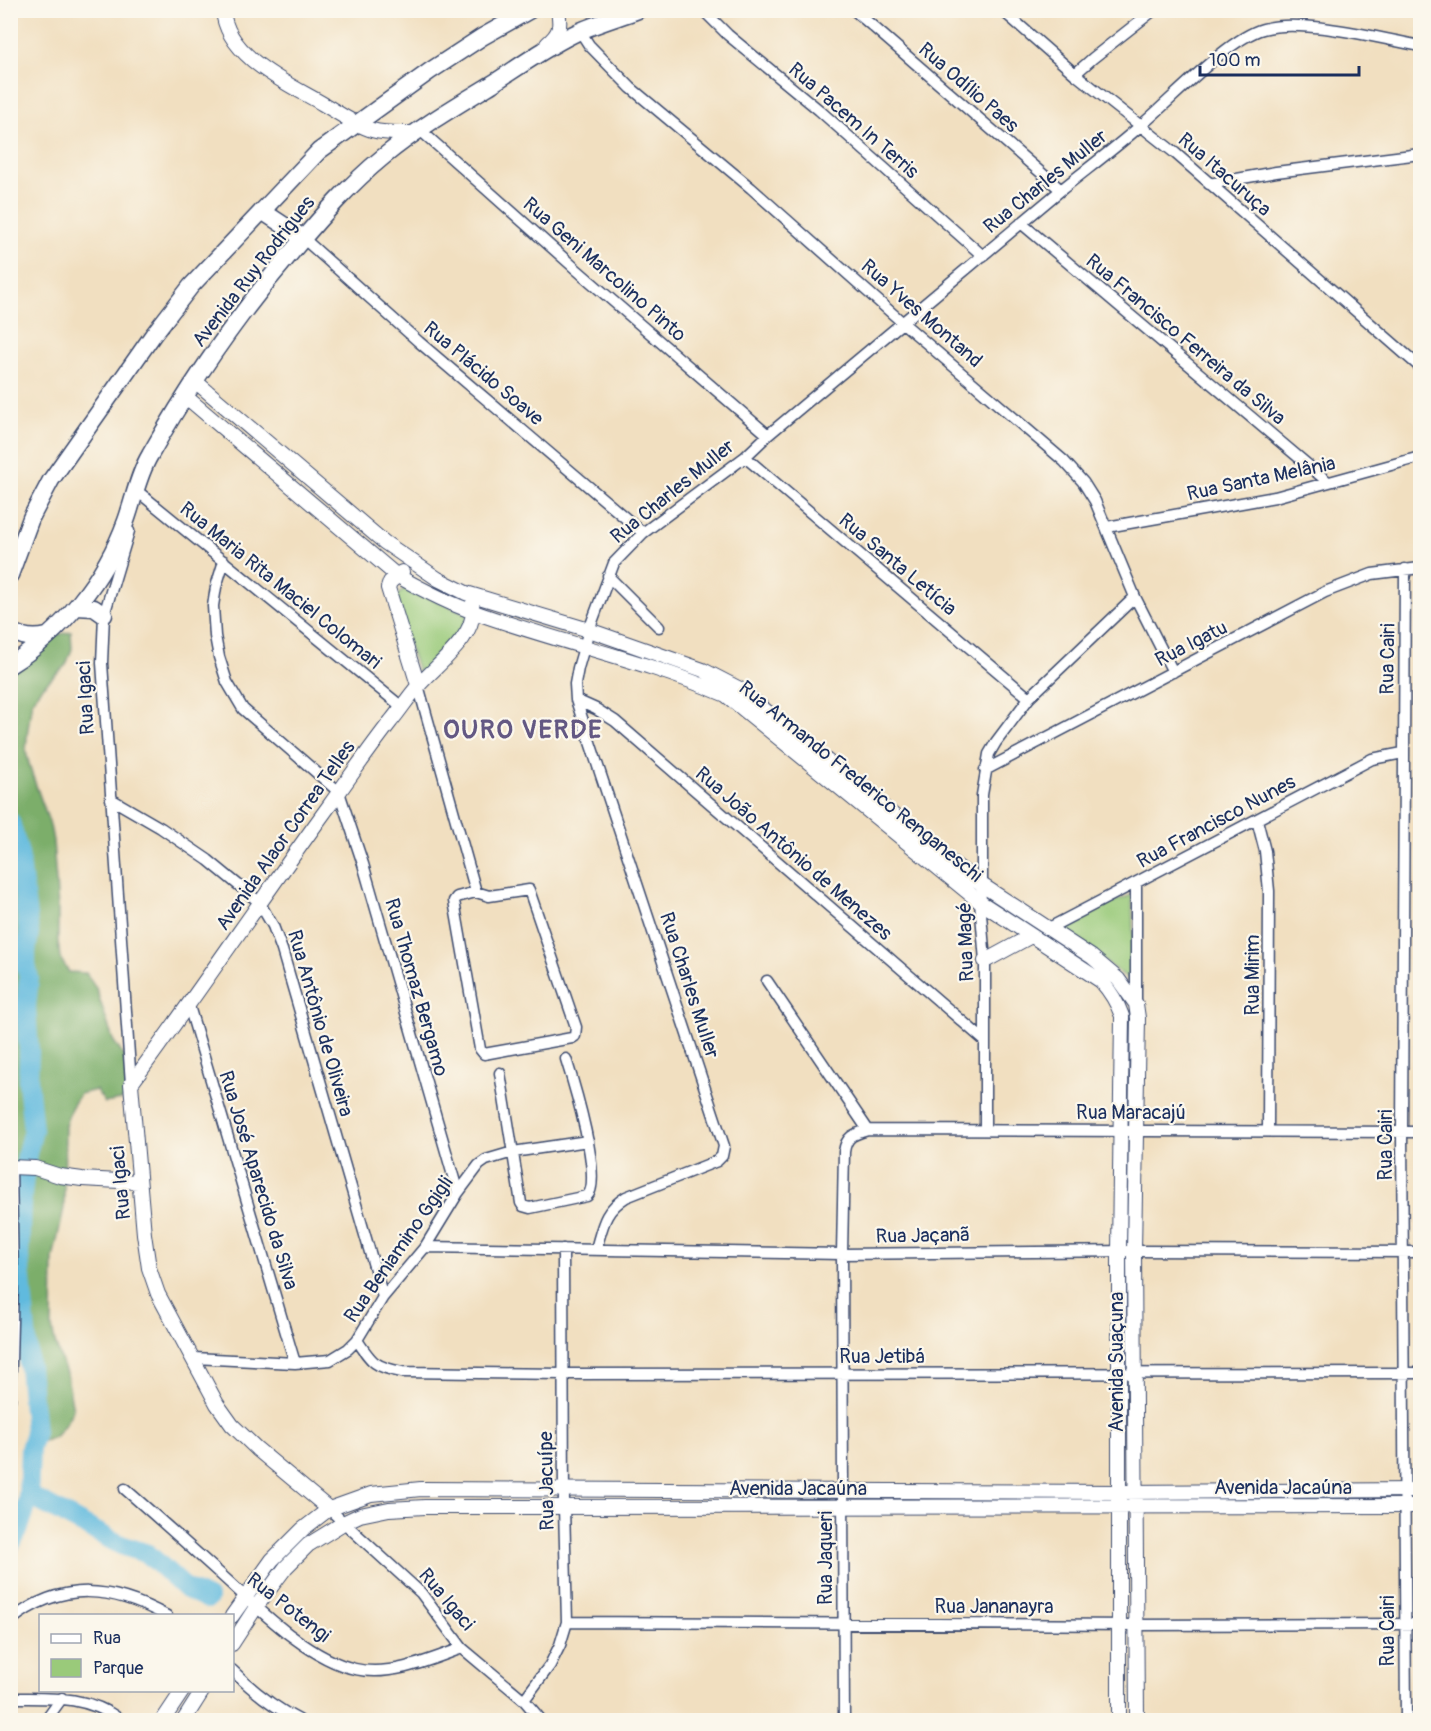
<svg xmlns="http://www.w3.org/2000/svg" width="1431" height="1731" font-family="Pangolin,sans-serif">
	<rect width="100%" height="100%" fill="#fbf7ec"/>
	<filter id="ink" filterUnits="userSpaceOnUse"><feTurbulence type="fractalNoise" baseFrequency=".0167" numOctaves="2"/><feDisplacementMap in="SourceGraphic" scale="12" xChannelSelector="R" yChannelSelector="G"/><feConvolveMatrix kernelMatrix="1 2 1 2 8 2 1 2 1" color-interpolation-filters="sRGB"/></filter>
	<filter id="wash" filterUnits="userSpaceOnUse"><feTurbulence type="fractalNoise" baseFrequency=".008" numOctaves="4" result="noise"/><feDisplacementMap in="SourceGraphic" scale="24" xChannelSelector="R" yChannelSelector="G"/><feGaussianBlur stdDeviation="1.35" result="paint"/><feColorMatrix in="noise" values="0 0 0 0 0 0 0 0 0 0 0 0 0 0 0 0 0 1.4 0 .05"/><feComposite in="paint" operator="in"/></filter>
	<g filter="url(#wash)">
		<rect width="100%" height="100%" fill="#f1dfc0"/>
		<path fill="#9aca7a" stroke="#5a7c6c" stroke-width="1.5" d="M 405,588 L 468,614 C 462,642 439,656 419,674 L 394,604 L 398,595 Z
			M 1132,895 L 1135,986 L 1123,975 L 1059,928 L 1111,902 Z"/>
		<path fill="#7bae6a" stroke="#4b6e64" stroke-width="1.5" d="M 71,632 L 72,649 L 66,665 L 41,688 L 32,701 L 27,736 L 26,752 L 31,771 L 50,825 L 53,841 L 58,908 L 58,941 L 60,958 L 69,972 L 86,973 L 96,988 L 113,1040 L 125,1058 L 135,1090 L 121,1100 L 105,1103 L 96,1090 L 80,1094 L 71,1108 L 65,1126 L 64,1208 L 53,1259 L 52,1327 L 55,1343 L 67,1376 L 73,1410 L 65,1424 L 55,1437 L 38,1443 L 34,1442 C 21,1357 16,1271 17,1186 L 10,1174 L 10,677 L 14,670 L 55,635 Z"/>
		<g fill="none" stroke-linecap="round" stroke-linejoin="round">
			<path stroke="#60bade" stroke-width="20" d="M 10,822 L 19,854 L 29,933 L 26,952 L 26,965 L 29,978 L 26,1007 L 29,1052 L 28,1081 L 33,1130 L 27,1153 L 21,1202 L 19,1257 L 35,1432 L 30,1449 L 28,1500 L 18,1531 L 10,1545
				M 28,1495 L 121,1545 L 148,1554 L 185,1588 L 208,1599"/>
		</g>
	</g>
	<g filter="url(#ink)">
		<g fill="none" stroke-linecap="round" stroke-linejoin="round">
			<g stroke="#3b496d" stroke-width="13">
				<path id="street" d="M 703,10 L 728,35 L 819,110 L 983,256
					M 854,10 L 1061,190
					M 1002,10 L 1075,74 L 1175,153 L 1420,367
					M 580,31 L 589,45 L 631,88 L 751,188 L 903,323 L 1064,461 L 1083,482 L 1095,501 L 1135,597 L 1173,672
					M 1075,74 L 1093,58 L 1154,10
					M 419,129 L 577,270 L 768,435
					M 1209,184 L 1276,172 L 1420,154
					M 1021,223 L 1328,482
					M 303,238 L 419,342 L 643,533
					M 745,457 L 1029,698
					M 136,490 L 402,707
					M 1107,527 L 1275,497 L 1420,457
					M 129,531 L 104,615 L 102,663 L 131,1084
					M 224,561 L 216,587 L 213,606 L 215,636 L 219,657 L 227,682 L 243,709 L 339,792 L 363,864 L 458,1193
					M 1405,569 L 1402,1132 L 1406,1720
					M 608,576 L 659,627
					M 418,685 L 476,892
					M 576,700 L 596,709 L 615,721 L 985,1041
					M 985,770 L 1325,592 L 1372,574 L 1420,568
					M 111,799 L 161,828 L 208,860 L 259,902 L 273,926 L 282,950 L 383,1297
					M 1257,820 L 1265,851 L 1269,891 L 1268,1131
					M 529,890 L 576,1027 L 575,1036 L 572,1038 L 484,1054 L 480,1049 L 454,901 L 457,897 L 476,892 L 489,896 Z
					M 1049,928 L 1372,759 L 1403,753
					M 767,981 L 868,1130
					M 1136,1004 L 1136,883
					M 189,1006 L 295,1363
					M 500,1073 L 521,1203 L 523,1206 L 530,1208 L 587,1196 C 604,1182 573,1081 566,1059
					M 985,1129 L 985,961 L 980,902 L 982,885 L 982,795 L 989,754 L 996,742 L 1029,698 L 1135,597
					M 425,1247 L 842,1254 L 1134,1251 L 1420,1252
					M 596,1249 C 603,1225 604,1211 626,1197 L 717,1161 L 722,1156 L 724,1146 L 576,700 L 575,684 L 578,668 L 589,630 L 614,563 L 643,533 L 745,457 L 768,435 C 866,354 963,271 1061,190 C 1087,169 1114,149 1139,127 C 1170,102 1227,39 1263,29 C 1302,18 1379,38 1420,46
					M 357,1340 C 372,1363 375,1367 402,1372 L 563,1374 L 1420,1373
					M 194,1358 L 295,1363 L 330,1360 L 348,1349 L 357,1340 L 383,1297 L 425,1247 L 458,1193 L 479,1165 L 486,1160 L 513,1152 L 588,1141
					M 10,1400 L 13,1282 L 11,1167
					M 125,1489 C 156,1516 187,1544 218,1572 C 254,1604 307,1659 355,1669 C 390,1677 430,1660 462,1648
					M 329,1509 L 421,1593 L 462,1648 L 524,1700 L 541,1720
					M 10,1621 C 61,1580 113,1586 167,1616
					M 567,1622 L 1136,1625 L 1420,1624
					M 232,1670 C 253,1691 273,1707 299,1720
					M 10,1698 C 52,1698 86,1695 121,1720
					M 524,1700 L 550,1665 L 560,1645 L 567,1622 L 564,1507 L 563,1249
					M 46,1720 L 62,1698
					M 844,1720 L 842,1254 L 844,1152 C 846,1136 854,1134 868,1130 L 1420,1132"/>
			</g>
			<g stroke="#3b496d" stroke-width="16">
				<path id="secondary" d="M 223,10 C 226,57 289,84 323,104 C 339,113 355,125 372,130 C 385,134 400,133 414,133
					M 547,44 C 560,33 561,27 558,10
					M 195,381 L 384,542 L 438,579 L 466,593 L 589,630 L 703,670 L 738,688 L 948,860 L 982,885 L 1092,957 L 1118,979 L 1136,1004 L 1138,1018 L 1134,1251 L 1137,1720
					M 185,396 L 396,575 C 421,589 447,603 474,612 C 557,642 644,660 726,695 L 980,902 L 1101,981 C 1111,992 1117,1002 1122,1016 L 1119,1251 L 1119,1720
					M 402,572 L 390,582 L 388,588 L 418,685
					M 985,961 L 1031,936
					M 10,1167 L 35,1168 L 60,1176 L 82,1179 L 138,1182
					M 329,1509 L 257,1449 L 232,1425 L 217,1404 L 158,1294 L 149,1268 L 144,1234 L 131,1084 C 199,992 262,898 329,806 C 350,777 369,749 391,721 C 401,709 409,696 419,685 C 437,664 479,635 472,605
					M 232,1616 L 272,1560 L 303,1529 L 329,1509 L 371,1494 L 421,1489 L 1120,1492 L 1420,1490
					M 232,1644 L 256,1607 L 286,1567 L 308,1545 L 345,1522 L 360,1515 L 389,1509 L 425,1507 L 1420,1506
					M 163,1720 L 183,1690
					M 184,1720 L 203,1690"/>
			</g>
			<g stroke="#3b496d" stroke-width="19">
				<path id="primary" d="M 262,211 L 303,238
					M 10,575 L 31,518 L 51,480 L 153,335 L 191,286 L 319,151 L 430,71 L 482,37 L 530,10
					M 77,607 L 94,608 L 104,615
					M 10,631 C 23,638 34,639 47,636
					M 10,665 C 62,632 105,579 126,521 C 134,499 138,475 150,455 C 191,382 240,312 295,248 C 322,216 350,184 383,157 C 417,129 454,107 492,84 C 520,66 549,45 580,31 C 599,23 619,17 638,10"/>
			</g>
			<use href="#street" stroke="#fff" stroke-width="10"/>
			<use href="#secondary" stroke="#fff" stroke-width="14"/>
			<use href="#primary" stroke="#fff" stroke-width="16"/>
		</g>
	</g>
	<g text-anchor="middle" stroke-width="4.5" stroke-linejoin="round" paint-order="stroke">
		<g font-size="20" fill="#1b2f5e" stroke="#fbf7ec">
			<text transform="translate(969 87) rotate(41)" y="7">Rua Odílio Paes</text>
			<text transform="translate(854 120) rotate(41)" y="7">Rua Pacem In Terris</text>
			<text transform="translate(1225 174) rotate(41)" y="7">Rua Itacuruça</text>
			<text transform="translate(1045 181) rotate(-39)" y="7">Rua Charles Muller</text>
			<text transform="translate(605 269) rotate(41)" y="7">Rua Geni Marcolino Pinto</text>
			<text transform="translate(253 271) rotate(-52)" y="7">Avenida Ruy Rodrigues</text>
			<text transform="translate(922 313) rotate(41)" y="7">Rua Yves Montand</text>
			<text transform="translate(1186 339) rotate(40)" y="7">Rua Francisco Ferreira da Silva</text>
			<text transform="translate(484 373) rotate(40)" y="7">Rua Plácido Soave</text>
			<text transform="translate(1261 478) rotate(-12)" y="7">Rua Santa Melânia</text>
			<text transform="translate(672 491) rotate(-39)" y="7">Rua Charles Muller</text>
			<text transform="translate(898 564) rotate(40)" y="7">Rua Santa Letícia</text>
			<text transform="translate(281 585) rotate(39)" y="7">Rua Maria Rita Maciel Colomari</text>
			<text transform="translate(1191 643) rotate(-27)" y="7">Rua Igatu</text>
			<text transform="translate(1387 659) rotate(-89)" y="7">Rua Cairi</text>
			<text transform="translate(85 698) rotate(-93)" y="7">Rua Igaci</text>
			<text transform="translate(861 781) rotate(39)" y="7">Rua Armando Frederico Renganeschi</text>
			<text transform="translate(1216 821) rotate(-28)" y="7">Rua Francisco Nunes</text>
			<text transform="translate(285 835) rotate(-55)" y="7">Avenida Alaor Correa Telles</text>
			<text transform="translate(794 853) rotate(41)" y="7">Rua João Antônio de Menezes</text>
			<text transform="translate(965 942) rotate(-92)" y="7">Rua Magé</text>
			<text transform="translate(1252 975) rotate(-90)" y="7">Rua Mirim</text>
			<text transform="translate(690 985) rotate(72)" y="7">Rua Charles Muller</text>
			<text transform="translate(417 987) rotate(74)" y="7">Rua Thomaz Bergamo</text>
			<text transform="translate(321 1023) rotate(74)" y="7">Rua Antônio de Oliveira</text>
			<text x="1131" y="1119">Rua Maracajú</text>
			<text transform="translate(1385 1145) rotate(-90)" y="7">Rua Cairi</text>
			<text transform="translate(259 1180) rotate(73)" y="7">Rua José Aparecido da Silva</text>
			<text transform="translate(120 1183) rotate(-95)" y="7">Rua Igaci</text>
			<text transform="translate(923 1235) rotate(-1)" y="7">Rua Jaçanã</text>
			<text transform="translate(398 1249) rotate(-55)" y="7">Rua Beniamino Ggigli</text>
			<text x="882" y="1363">Rua Jetibá</text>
			<text transform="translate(1116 1362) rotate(-90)" y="7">Avenida Suaçuna</text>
			<text transform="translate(546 1481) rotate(-91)" y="7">Rua Jacuípe</text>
			<text x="1283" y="1494">Avenida Jacaúna</text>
			<text x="798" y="1495">Avenida Jacaúna</text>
			<text transform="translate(825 1558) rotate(-90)" y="7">Rua Jaqueri</text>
			<text transform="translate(447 1599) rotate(50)" y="7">Rua Igaci</text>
			<text x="994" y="1613">Rua Jananayra</text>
			<text transform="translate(289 1607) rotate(38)" y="7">Rua Potengi</text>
			<text transform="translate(1387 1631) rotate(-90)" y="7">Rua Cairi</text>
		</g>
		<g font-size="26" font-weight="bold" letter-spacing="1.5" fill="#635883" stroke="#fbf7ec">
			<text x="523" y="738">OURO VERDE</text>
		</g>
	</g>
	<rect width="1431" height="1731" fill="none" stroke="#fbf7ec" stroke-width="36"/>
	<rect x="39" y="1614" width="195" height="78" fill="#fbf7ec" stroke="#a1a7b3" stroke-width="1.5"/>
	<rect x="51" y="1634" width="30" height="9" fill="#ffffff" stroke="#a1a7b3" stroke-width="1.5"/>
	<text x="93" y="1644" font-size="18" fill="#1b2f5e">Rua</text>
	<rect x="51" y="1659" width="30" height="18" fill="#9aca7a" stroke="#a1a7b3" stroke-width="1.5"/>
	<text x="93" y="1674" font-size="18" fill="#1b2f5e">Parque</text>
	<path d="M1200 66v9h159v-9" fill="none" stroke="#1b2f5e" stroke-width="3"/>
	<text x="1209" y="66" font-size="18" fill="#1b2f5e" stroke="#fbf7ec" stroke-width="4.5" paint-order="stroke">100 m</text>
</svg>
